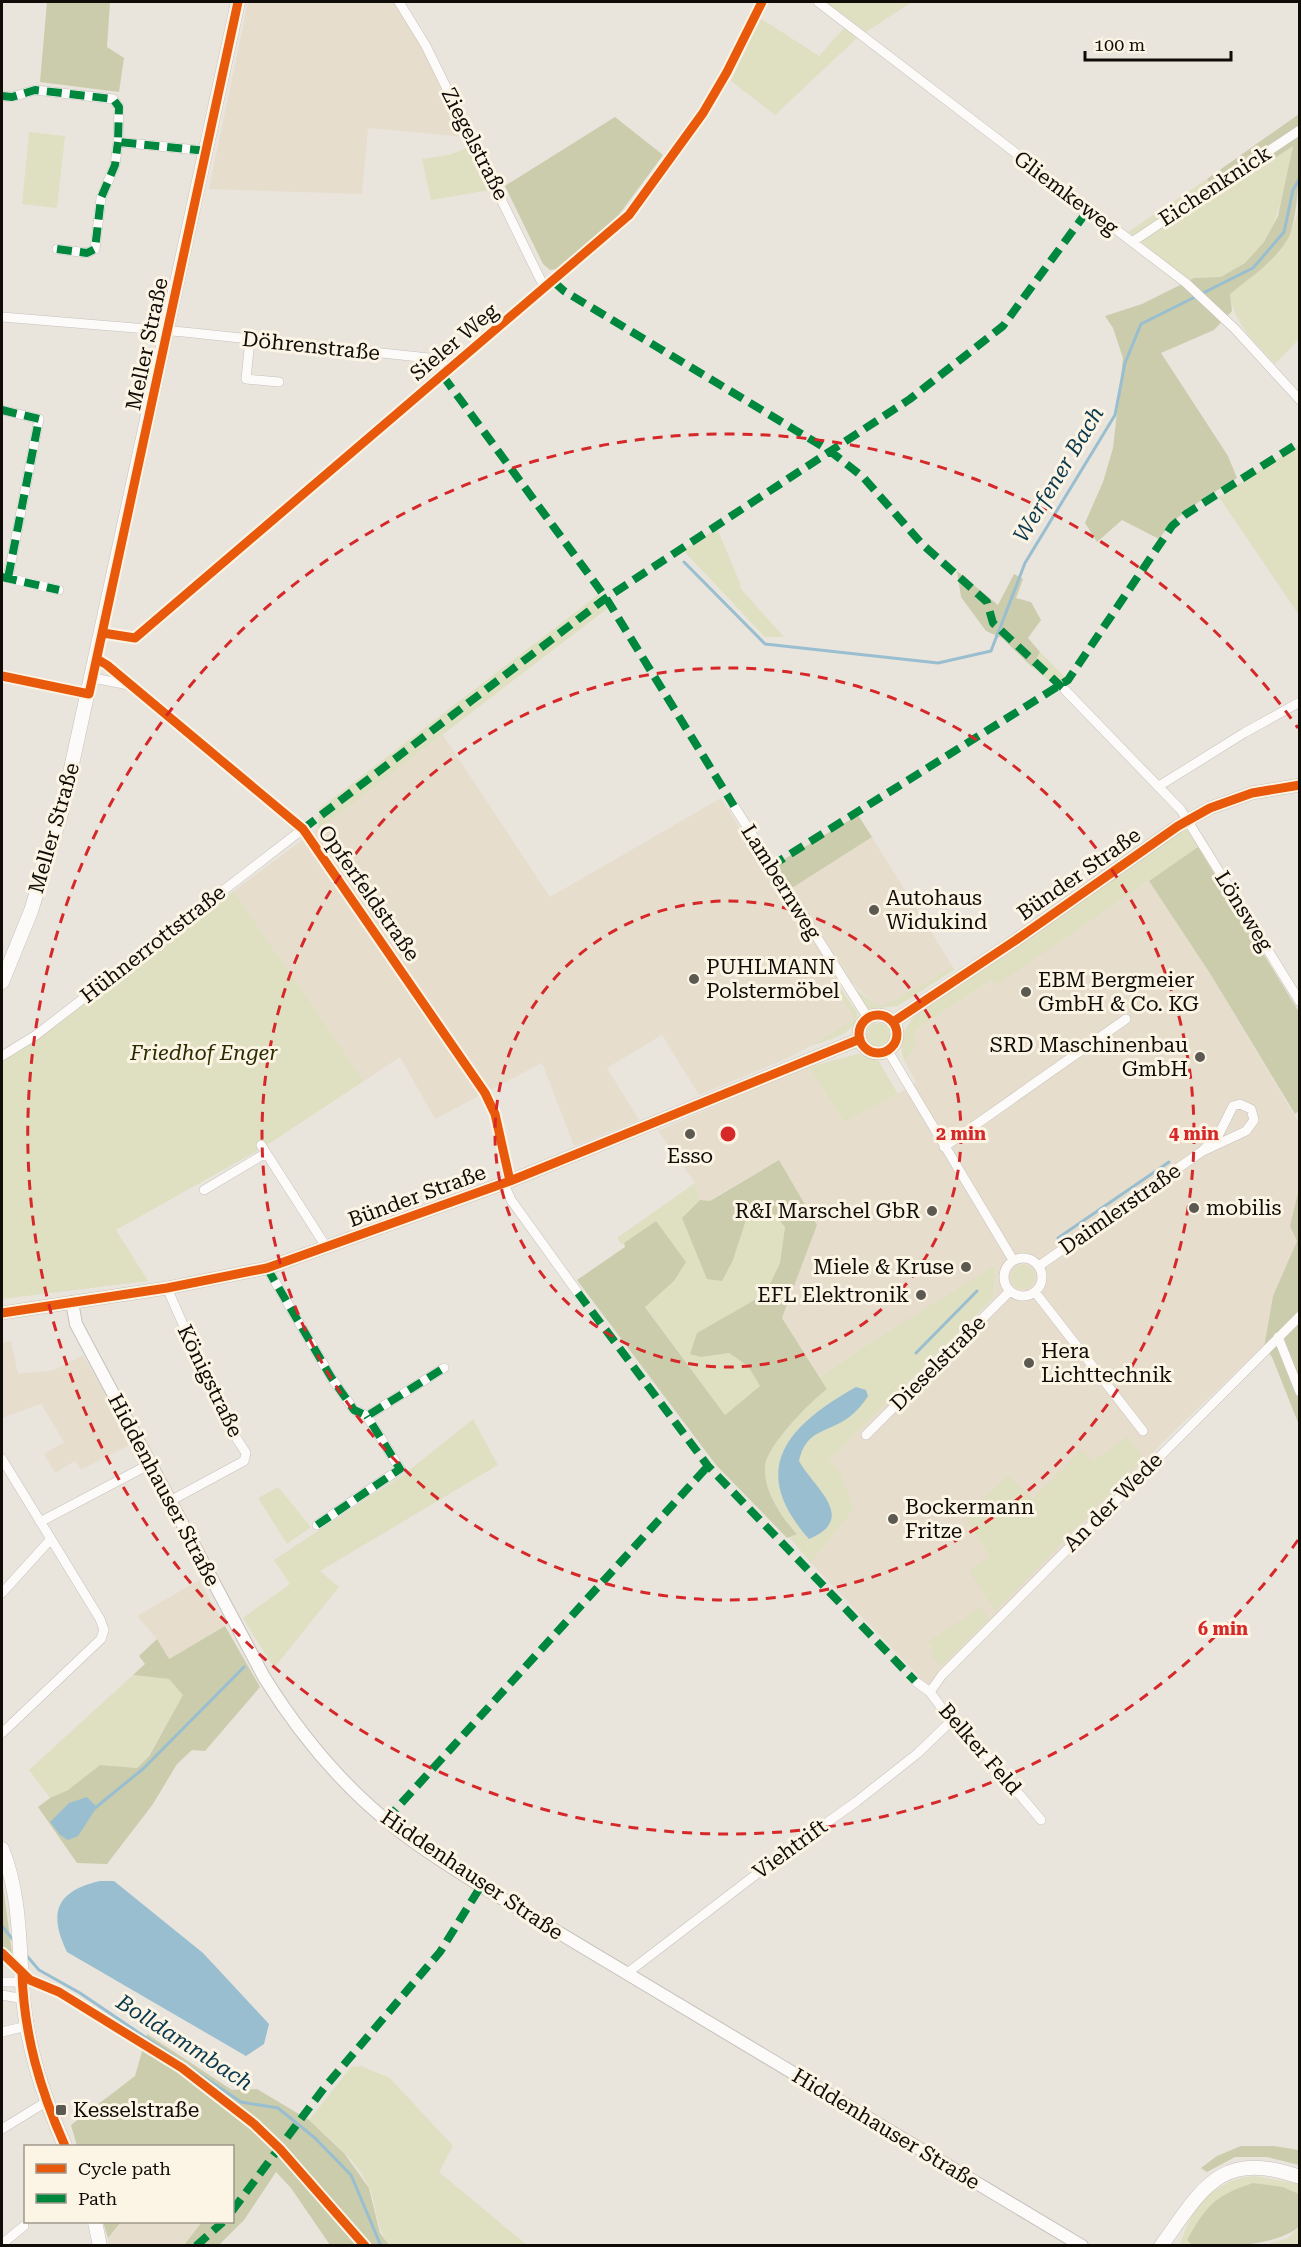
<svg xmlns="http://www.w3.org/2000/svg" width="1301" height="2247" font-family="'Roboto Serif',serif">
	<rect width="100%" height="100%" fill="#e9e5dd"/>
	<path fill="#e6ddcd" d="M 248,2 L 395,2 L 424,45 L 465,137 L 368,128 L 362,194 L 209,189 Z
		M 443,735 L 550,897 L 721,798 L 781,895 L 872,837 L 953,967 L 885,1005 L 875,1004 L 853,984 L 834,979 L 832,981 L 852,1014 L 853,1020 L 849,1025 L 788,1058 L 699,1095 L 662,1035 L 607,1068 L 639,1120 L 574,1146 L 542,1063 L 435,1119 L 400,1057 L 364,1081 L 234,891 Z
		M 1149,881 L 1211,975 L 1299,1123 L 1299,1188 L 1290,1226 L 1297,1241 L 1273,1296 L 1265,1344 L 1164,1441 L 928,1686 L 811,1563 L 854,1509 L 829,1460 L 993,1300 L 996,1266 L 868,1344 L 820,1377 L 782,1318 L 817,1225 L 779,1160 L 709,1201 L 700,1200 L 695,1183 L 658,1131 L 793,1072 L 809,1067 L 844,1122 L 898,1094 L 916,1082 L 905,1062 L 916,1046 L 915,1030 L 993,980 L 997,984 Z
		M 11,1341 L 18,1374 L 54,1370 L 83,1355 L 133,1443 L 81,1470 L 75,1461 L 55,1473 L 44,1454 L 64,1442 L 41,1404 L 2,1418 L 2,1343 Z
		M 199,1580 L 225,1626 L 168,1659 L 157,1639 L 137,1616 Z
		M 121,2222 L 202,2222 L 184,2245 L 109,2245 L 108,2238 Z"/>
	<path fill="#dfdfc2" d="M 825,2 L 912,2 L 866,32 Z
		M 760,18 L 819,56 L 844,28 L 857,38 L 775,115 L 731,81 Z
		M 29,132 L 65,136 L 57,208 L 22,204 Z
		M 1293,145 C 1285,189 1274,263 1221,277 C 1210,280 1199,275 1189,281 L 1128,232 L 1207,179 L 1219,194 Z
		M 469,147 L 490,190 L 431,200 L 422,159 L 449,155 Z
		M 1299,208 L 1299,339 L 1275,364 C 1256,343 1233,323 1230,294 L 1258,272 L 1290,235 Z
		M 1299,445 L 1299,615 L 1219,497 Z
		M 717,528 L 740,583 L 741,589 L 784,637 L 765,637 L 683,550 Z
		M 599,594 L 608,608 L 318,830 L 319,809 Z
		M 1040,652 L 1066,678 L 1055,686 L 1032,667 Z
		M 1183,828 L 1187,830 L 1198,847 L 997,985 L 992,980 L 915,1030 L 916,1046 L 905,1062 C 897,1046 903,1028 915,1016 Z
		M 234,891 L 364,1081 L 264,1147 L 116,1230 L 148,1281 L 2,1299 L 2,1060 L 73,1011 Z
		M 953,967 L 954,970 L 898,1006 L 868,1009 L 851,985 L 875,1004 L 885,1005 Z
		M 834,979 L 857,1012 C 859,1034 827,1040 811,1046 L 853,1020 L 852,1014 L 831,980 Z
		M866 1035a12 12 0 1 1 24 0a12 12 0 1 1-24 0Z
		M 858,1054 L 878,1060 L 898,1094 L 844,1122 L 809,1067 Z
		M 695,1183 L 700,1200 L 682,1218 L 693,1240 L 733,1260 L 747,1217 L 760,1207 L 776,1216 L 785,1227 L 780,1263 L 765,1294 L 697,1333 L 702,1357 L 729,1353 L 748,1366 L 760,1386 L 725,1415 L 645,1306 L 674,1281 L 656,1221 L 622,1245 L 617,1238 Z
		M 996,1265 L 993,1299 L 829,1460 L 838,1469 L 854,1509 L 811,1563 L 789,1537 L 797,1533 C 782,1517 764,1491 765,1468 C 765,1446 810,1402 827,1389 L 820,1377 L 868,1344 Z
		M1011 1277a12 12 0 1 1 24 0a12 12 0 1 1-24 0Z
		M 473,1419 L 498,1465 L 320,1571 L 339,1587 L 274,1668 L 243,1618 L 290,1584 L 274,1560 L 407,1472 Z
		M 1127,1436 L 1144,1458 L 995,1611 L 969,1570 L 990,1556 L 965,1517 L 1008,1475 L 1033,1499 L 1082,1449 L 1093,1461 Z
		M 278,1487 L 311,1527 L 287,1544 L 258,1498 Z
		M 981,1607 L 989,1619 L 941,1666 L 930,1654 L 934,1649 L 927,1642 Z
		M 133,1675 L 169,1679 L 184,1694 L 148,1756 L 137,1768 L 100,1765 L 68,1790 L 50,1798 L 29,1770 Z
		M 361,2066 L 390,2078 L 453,2146 L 439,2172 L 527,2245 L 389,2245 C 376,2228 377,2208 370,2189 C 358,2161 330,2139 309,2120 L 351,2067 Z
		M 1255,2176 L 1299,2184 L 1299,2194 L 1283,2187 L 1187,2240 L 1192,2245 L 1180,2246 C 1189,2208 1217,2178 1255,2176 Z
		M 1299,2227 L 1299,2245 L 1262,2246 L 1288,2238 Z"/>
	<path fill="#cbccac" d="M 47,2 L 110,2 L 107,47 L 124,58 L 119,92 L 40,82 Z
		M 1299,114 C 1299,152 1301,200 1290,235 C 1277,260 1251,277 1230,294 L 1232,311 L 1214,330 L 1161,353 L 1228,456 L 1237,478 C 1209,496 1178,511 1159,539 L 1122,520 L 1097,542 L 1085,523 L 1103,482 L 1113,448 L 1123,358 L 1113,328 L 1105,316 L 1142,304 L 1194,278 L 1221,277 L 1245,263 L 1264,242 L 1278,216 L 1293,146 L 1219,195 L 1207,179 Z
		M 615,117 L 663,155 L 618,216 L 558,269 L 550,270 L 543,264 L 505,186 Z
		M 957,571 L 998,605 L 1014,574 L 1023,579 L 1016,598 L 1031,602 L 1041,620 L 1028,638 L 1040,652 L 1032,667 L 1002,638 L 986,631 L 961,597 Z
		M 858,815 L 872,837 L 792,888 L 776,864 Z
		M 1198,847 L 1299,1012 L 1300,1110 L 1295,1114 L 1211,975 L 1149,881 Z
		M 779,1160 L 817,1225 L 782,1318 L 827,1389 C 810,1402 765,1447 765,1468 C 764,1492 782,1517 797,1534 L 787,1538 L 716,1465 L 577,1280 L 625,1247 L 624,1243 L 656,1221 L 686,1262 L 674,1281 L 645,1307 L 725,1415 L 760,1386 L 748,1366 L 729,1353 L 701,1357 L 690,1354 L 697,1333 L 765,1294 L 780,1263 L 785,1227 L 776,1216 L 760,1207 L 747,1217 L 733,1260 L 722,1281 L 707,1279 L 682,1218 L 700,1200 L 710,1201 Z
		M 1299,1188 L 1299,1425 L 1272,1357 L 1264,1347 L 1273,1296 L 1297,1241 L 1290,1226 Z
		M 225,1626 L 260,1687 L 205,1751 L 192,1750 L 177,1764 L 153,1804 L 107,1864 L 77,1863 L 38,1807 L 50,1798 L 68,1790 L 100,1765 L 137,1768 L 149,1756 L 183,1695 L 169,1679 L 133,1675 L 145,1664 L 139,1656 L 157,1639 L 169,1659 Z
		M 2,1878 L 13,1961 L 2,1951 Z
		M 147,2034 L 232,2090 L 257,2089 L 309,2120 L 344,2153 L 369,2188 L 380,2233 L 389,2245 L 330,2245 L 291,2188 L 276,2172 L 244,2220 L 219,2245 L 184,2245 L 202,2222 L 232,2222 L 232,2146 L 77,2146 L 71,2125 L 135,2076 Z
		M 1241,2146 L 1274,2146 L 1299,2150 L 1299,2165 L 1267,2157 L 1235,2157 L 1207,2172 L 1201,2168 L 1217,2156 Z
		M 1253,2183 L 1283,2187 L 1299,2194 L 1299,2227 C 1273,2247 1227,2246 1192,2245 L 1187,2240 C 1207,2205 1214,2196 1253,2183 Z
		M 103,2222 L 121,2222 L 108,2238 Z"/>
	<path fill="#99bed0" d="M 856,1387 L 866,1390 L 868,1396 C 863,1404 856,1412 848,1418 C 827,1433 806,1429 799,1461 C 813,1487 859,1518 809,1539 C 747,1469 787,1426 856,1387 Z
		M 87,1797 L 97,1807 L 78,1836 L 68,1840 L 60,1835 L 50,1822 L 69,1803 Z
		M 100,1881 L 114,1881 L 203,1953 L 269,2024 L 264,2044 L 246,2056 L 67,1952 C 48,1913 56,1891 100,1881 Z"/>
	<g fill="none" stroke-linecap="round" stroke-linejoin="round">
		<path stroke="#99bed0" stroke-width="3" d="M 1203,293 L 1253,268 L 1284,232 L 1293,190 L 1300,178
			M 684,562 L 765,644 L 938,663 L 991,651 L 999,630
			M 1000,628 L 1025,563 L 1115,415 L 1125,363 L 1141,324 L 1195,297
			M 1058,1238 L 1169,1162
			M 916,1353 L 977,1291
			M 95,1808 L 144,1768 L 244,1667
			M 2,1926 L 14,1941
			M 26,1955 L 39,1970 L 80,1993 L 241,2102 L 278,2108 L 315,2138 L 351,2175 L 381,2246"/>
		<g stroke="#c5c1bb" stroke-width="10">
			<path id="minor" d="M 399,2 L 426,46 L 545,289
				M 818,2 L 1186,283 L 1235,329 L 1300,400
				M 2,96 L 12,97 L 35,90 L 113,99 L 119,107 L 118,142 L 207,151
				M 1132,242 L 1300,130
				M 57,249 L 87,253 L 95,249 L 101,198 L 115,165 L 118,142
				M 2,317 L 184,332 L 429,358 L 451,368
				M 250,340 L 246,379 L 279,382
				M 2,410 L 39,419 L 8,578
				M 4,577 L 59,590
				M 103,633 L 135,638 L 629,215 L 703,113 L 727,72 L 762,2
				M 97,659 L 107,665 L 303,829 L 485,1093 L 495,1114 L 510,1181
				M 2,676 L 89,694
				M 93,678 L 129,685
				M 1065,690 L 1181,810 L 1300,1002
				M 1159,786 L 1244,733 L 1300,702
				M 734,806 L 868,1018
				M 888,1051 L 1013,1260
				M 2,1056 L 36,1035 L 303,829
				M 261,1145 L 327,1248
				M 944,1147 L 1126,1019
				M 504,1184 L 511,1200 L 578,1293
				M 204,1190 L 266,1153
				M1004 1277a19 19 0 1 1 38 0a19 19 0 1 1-38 0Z
				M 1039,1266 L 1201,1152 L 1246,1131 L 1254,1120 L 1251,1109 L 1240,1104 L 1233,1106 L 1218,1136 L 1201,1152
				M 267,1268 L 331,1377 L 354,1410 L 367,1416 L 444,1368
				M 167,1288 L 226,1422 L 246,1453 L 244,1461 L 170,1501
				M 1035,1292 L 1143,1431
				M 1278,1337 L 1300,1392
				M 866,1435 L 1010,1291
				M 2,1459 L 100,1619 L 104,1630 L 101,1639 L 2,1733
				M 40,1522 L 150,1464
				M 317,1525 L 400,1469 L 367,1416
				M 2,1593 L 50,1540
				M 915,1681 L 930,1692 L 951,1721 L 967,1732 L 1041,1820
				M 930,1692 L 942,1675 L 1300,1316
				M 626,1974 L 788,1850 L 856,1802 L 918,1753 L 951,1721
				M 2,1982 L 23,1982
				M 2,1995 L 24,1999
				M 2,2032 L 27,2026
				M 2,2129 L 46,2102
				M 2,2244 L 24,2226"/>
		</g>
		<g stroke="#c5c1bb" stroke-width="14">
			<path id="tertiary" d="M859 1034a19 19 0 1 1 38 0a19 19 0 1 1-38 0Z
				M 893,1022 L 1016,940 L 1178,826 L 1210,808 L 1252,793 L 1300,785
				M 72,1302 L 76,1324 L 264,1677 C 300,1735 343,1787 397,1829 C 423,1850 453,1868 481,1886 L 1082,2246
				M 2,1313 L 167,1288 L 267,1268 L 510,1181 L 860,1039"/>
		</g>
		<g stroke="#c5c1bb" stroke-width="15">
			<path id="secondary" d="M 2,982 L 31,911 L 62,810 L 238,2
				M 2,1849 C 21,1895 19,1949 23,1998 C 28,2051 44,2098 65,2146
				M 95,2222 L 100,2246
				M 1161,2246 C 1203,2188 1220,2149 1300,2177"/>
		</g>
		<use href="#minor" stroke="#fcfbfa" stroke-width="9"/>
		<use href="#tertiary" stroke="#fcfbfa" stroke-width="12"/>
		<use href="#secondary" stroke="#fcfbfa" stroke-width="14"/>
		<path stroke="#00873e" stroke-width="8" stroke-dasharray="15 8" stroke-linecap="butt" d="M 2,96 L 12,97 L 35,90 L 113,99 L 119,107 L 118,142 L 207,151
			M 57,249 L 87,253 L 95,249 L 101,198 L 115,165 L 118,142
			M 554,282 L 564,291 L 830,451 L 863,477 L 922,544 L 987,602 L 993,623 L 1065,690
			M 443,376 L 606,598 L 734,806
			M 2,410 L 39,419 L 8,578
			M 2,577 L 59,590
			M 303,829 L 606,598 L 910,399 L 1003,326 L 1088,210
			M 771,866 L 1068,680 L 1172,526 L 1186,514 L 1300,442
			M 267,1268 L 331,1377 L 354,1410 L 367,1416 L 444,1368
			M 578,1293 L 708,1466 L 915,1681
			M 317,1525 L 400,1469 L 367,1416
			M 386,1820 L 708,1466
			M 232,2211 L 324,2088 L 440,1952 L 481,1886
			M 196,2246 L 223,2222"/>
		<g stroke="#fcf4e4" stroke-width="13">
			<path id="cycleway" d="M 103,633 L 135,638 L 629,215 L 703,113 L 727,72 L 762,2
				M 97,659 L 107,665 L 303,829 L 485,1093 L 495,1114 L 510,1181
				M 2,676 L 89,694 L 238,2
				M859 1034a19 19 0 1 1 38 0a19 19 0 1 1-38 0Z
				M 893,1022 L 1016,940 L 1178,826 L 1210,808 L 1252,793 L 1300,785
				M 2,1313 L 167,1288 L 267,1268 L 510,1181 L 860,1039
				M 2,1953 L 30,1980 L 59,1992 L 182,2068 L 254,2124 L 280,2149 L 365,2246
				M 22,1973 C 24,2035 40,2090 65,2146"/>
		</g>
		<use href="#cycleway" stroke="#e8590c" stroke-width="9"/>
	</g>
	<g fill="none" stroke="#d62828" stroke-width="3" stroke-dasharray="10 8">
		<circle cx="728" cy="1134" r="233"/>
		<circle cx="728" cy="1134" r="466"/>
		<path d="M1298 1540A700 700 0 1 1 1298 728"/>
	</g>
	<g fill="#5c5953" stroke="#fcf4e4" stroke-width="2">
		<circle cx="874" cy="910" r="6"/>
		<circle cx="694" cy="979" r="6"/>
		<circle cx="1026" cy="992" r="6"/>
		<circle cx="1200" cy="1057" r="6"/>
		<circle cx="690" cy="1134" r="6"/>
		<circle cx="1194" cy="1208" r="6"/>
		<circle cx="932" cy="1211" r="6"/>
		<circle cx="966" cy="1267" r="6"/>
		<circle cx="921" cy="1295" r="6"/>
		<circle cx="1029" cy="1363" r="6"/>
		<circle cx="893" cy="1519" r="6"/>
		<rect x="55" y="2104" width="12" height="12" rx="3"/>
	</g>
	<g text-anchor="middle" stroke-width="6" stroke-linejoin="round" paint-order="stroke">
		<g font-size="21" fill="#100d08" stroke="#fcf4e4">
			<text transform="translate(475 144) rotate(63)" y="7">Ziegelstraße</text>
			<text transform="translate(1215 186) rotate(-33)" y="7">Eichenknick</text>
			<text transform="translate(1066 193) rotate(37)" y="7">Gliemkeweg</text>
			<text transform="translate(454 342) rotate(-40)" y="7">Sieler Weg</text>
			<text transform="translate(147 344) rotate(-78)" y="7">Meller Straße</text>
			<text transform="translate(311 346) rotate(6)" y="7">Döhrenstraße</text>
			<text transform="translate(54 828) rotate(-74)" y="7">Meller Straße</text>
			<text transform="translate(1079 874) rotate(-35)" y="7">Bünder Straße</text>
			<text transform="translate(781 882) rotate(58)" y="7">Lambernweg</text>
			<text transform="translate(369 893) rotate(55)" y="7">Opferfeldstraße</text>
			<text transform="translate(1244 911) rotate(58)" y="7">Lönsweg</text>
			<text transform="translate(153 944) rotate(-38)" y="7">Hühnerrottstraße</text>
			<text transform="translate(417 1196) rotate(-20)" y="7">Bünder Straße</text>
			<text transform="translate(1120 1209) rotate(-35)" y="7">Daimlerstraße</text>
			<text transform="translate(938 1363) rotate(-45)" y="7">Dieselstraße</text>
			<text transform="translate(210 1381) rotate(64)" y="7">Königstraße</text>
			<text transform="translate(164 1490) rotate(62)" y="7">Hiddenhauser Straße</text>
			<text transform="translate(1113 1502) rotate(-45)" y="7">An der Wede</text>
			<text transform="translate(980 1749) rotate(49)" y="7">Belker Feld</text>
			<text transform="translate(790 1849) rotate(-36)" y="7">Viehtrift</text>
			<text transform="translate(472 1875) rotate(34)" y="7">Hiddenhauser Straße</text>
			<text transform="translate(886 2129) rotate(31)" y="7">Hiddenhauser Straße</text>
		</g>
		<g font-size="21" fill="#100d08" stroke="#fcf4e4" text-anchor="start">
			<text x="886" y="905">Autohaus<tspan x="886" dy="24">Widukind</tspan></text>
			<text x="706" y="974">PUHLMANN<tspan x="706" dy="24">Polstermöbel</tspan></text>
			<text x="1038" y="987">EBM Bergmeier<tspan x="1038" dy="24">GmbH &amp; Co. KG</tspan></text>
			<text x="1188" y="1052" text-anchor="end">SRD Maschinenbau<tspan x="1188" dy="24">GmbH</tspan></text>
			<text x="690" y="1163" text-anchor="middle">Esso</text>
			<text x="1206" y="1215">mobilis</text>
			<text x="920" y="1218" text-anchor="end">R&amp;I Marschel GbR</text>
			<text x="954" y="1274" text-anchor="end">Miele &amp; Kruse</text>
			<text x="909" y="1302" text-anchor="end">EFL Elektronik</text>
			<text x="1041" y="1358">Hera<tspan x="1041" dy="24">Lichttechnik</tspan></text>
			<text x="905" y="1514">Bockermann<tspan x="905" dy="24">Fritze</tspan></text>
			<text x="73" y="2117">Kesselstraße</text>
		</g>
		<g font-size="21" font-style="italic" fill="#2a2c01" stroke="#fcf4e4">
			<text x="204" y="1060">Friedhof Enger</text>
		</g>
		<g font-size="22" font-style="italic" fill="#0a394e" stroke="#fcf4e4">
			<text transform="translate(1058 474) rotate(-59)" y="8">Werfener Bach</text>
			<text transform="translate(185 2042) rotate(33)" y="8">Bolldammbach</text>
		</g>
	</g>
	<circle cx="728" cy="1134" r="9" fill="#d62828" stroke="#fcf4e4" stroke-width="3"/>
	<g font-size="18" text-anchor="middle" font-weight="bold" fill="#d62828" stroke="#fcf4e4" stroke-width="6" stroke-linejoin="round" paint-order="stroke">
		<text x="961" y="1140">2 min</text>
		<text x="1194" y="1140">4 min</text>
		<text x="1223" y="1635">6 min</text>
	</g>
	<rect width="1301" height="2247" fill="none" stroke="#100d08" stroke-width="6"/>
	<rect x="24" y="2145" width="210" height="78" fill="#fcf4e4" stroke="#9e988c" stroke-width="1.5"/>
	<rect x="36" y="2164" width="30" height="9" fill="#e8590c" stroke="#9e988c" stroke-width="1.5"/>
	<text x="78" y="2175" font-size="18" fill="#100d08">Cycle path</text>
	<rect x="36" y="2194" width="30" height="9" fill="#00873e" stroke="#9e988c" stroke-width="1.5"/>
	<text x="78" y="2205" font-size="18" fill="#100d08">Path</text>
	<path d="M1085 51v9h146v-9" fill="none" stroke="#100d08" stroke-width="3"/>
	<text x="1094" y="51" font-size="18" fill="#100d08" stroke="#fcf4e4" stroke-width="4.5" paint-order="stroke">100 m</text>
</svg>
